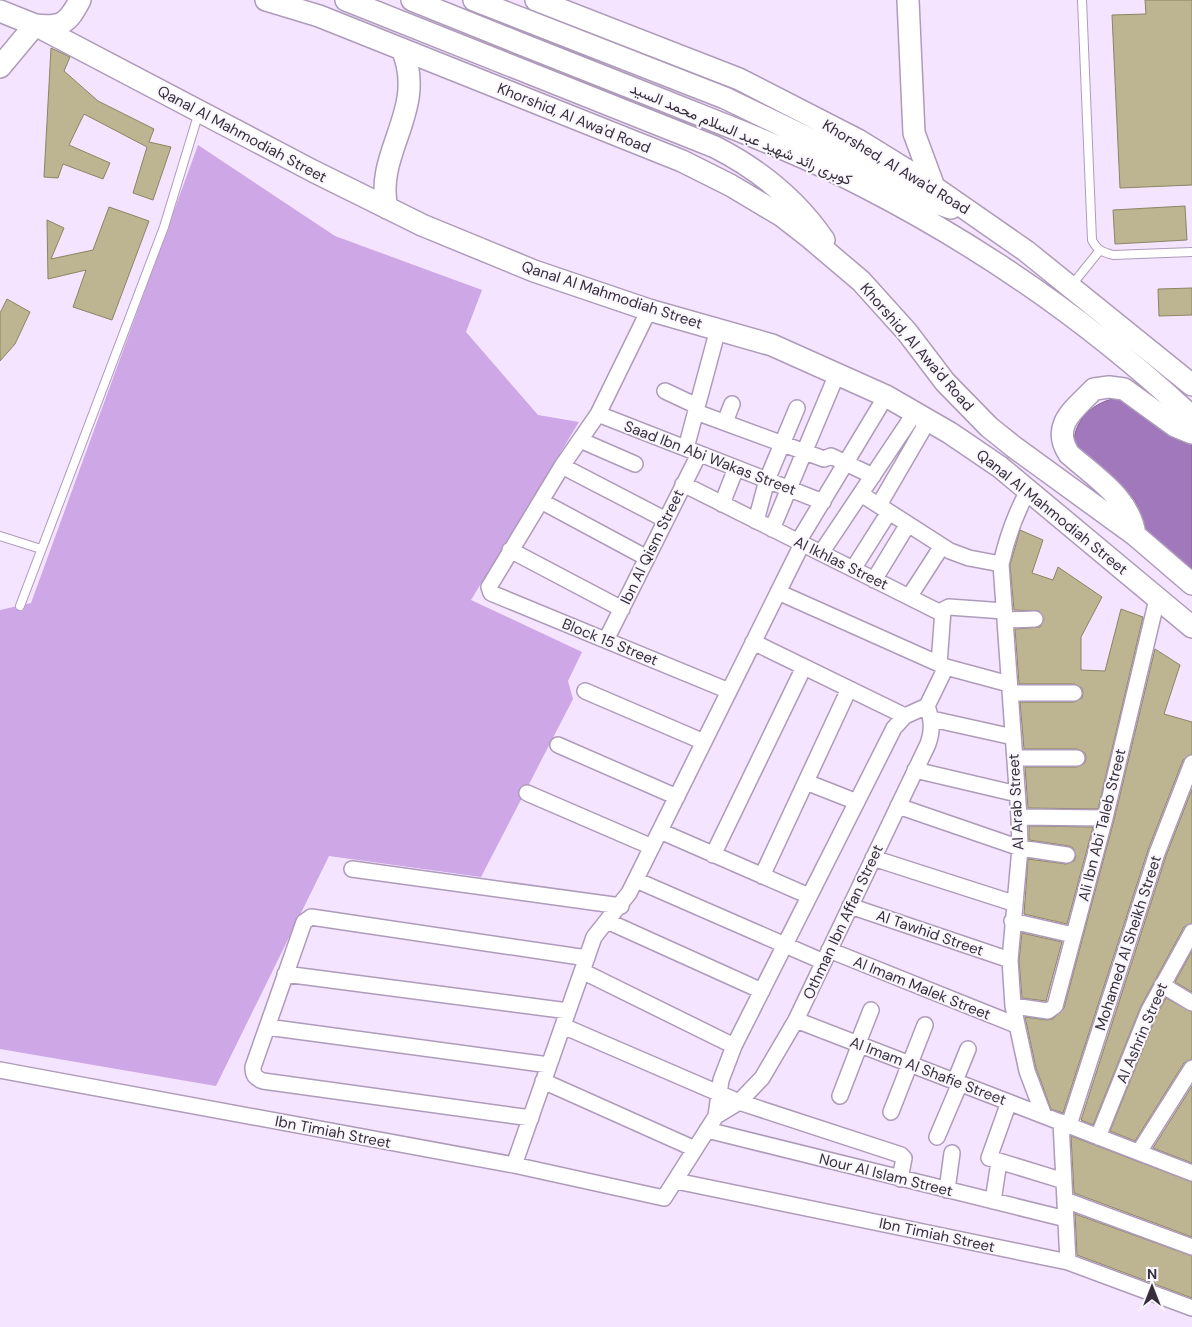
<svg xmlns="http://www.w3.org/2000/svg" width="1192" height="1327" font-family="'DM Sans',Vazirmatn,sans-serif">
	<rect width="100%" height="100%" fill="#f4e4ff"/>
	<path fill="#cea7e6" d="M 198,145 L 335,236 L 482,290 L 466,332 L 538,415 L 579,422 L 471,600 L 582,652 L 568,681 L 573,699 L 481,877 L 329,856 L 216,1086 L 0,1049 L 0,610 L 31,603 Z"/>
	<path fill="#a278bc" stroke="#826295" d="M 1118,398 L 1192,442 L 1192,572 L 1146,530 L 1135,500 L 1074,443 C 1074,419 1095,401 1118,398 Z"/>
	<path fill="#bdb591" stroke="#8c8462" d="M 1145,0 L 1192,0 L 1192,185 L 1120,188 L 1112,15 L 1146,14 Z
		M 51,48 L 70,57 L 64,71 L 98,101 L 154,129 L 149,142 L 171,147 L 153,200 L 133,193 L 147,147 L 84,114 L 69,145 L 110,163 L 103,179 L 63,164 L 58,178 L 44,177 Z
		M 1185,206 L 1187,240 L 1115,244 L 1113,210 Z
		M 109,207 L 149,221 L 112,320 L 73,307 L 86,270 L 48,279 L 47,220 L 64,228 L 51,259 L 93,250 Z
		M 1192,288 L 1192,315 L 1159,316 L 1158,289 Z
		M 7,299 L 30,312 L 15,344 L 0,361 L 0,313 Z
		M 1020,530 L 1043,540 L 1032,573 L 1053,580 L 1058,567 L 1102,597 L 1081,637 L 1081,670 L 1105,671 L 1121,609 L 1143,617 L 1098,809 L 1028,808 L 1025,767 L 1077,767 L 1085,763 L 1086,758 L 1085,753 L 1077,749 L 1024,749 L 1020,702 L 1074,702 L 1082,698 L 1083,693 L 1082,688 L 1074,684 L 1019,684 L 1015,629 L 1040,627 L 1044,619 L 1039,611 L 1014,610 L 1010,565 Z
		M 1155,649 L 1180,665 L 1164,714 L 1192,722 L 1192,754 L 1183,760 L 1148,850 L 1063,1113 L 1051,1109 L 1036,1068 L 1025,1017 L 1047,1020 L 1053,1019 L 1064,1008 L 1114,820 Z
		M 1192,789 L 1192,923 L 1184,927 L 1141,1006 L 1093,1125 L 1081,1120 L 1166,856 Z
		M 1029,826 L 1093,827 L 1067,924 L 1024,914 L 1028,859 L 1066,864 L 1074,861 L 1076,856 L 1073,848 L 1069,846 L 1029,840 Z
		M 1022,933 L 1062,942 L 1046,1001 L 1022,998 L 1019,960 Z
		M 1192,951 L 1192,992 L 1175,982 Z
		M 1166,998 L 1192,1012 L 1192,1059 L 1184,1063 L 1135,1141 L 1110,1131 L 1157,1014 Z
		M 1192,1086 L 1192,1163 L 1153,1148 Z
		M 1071,1136 L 1192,1182 L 1192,1237 L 1074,1193 Z
		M 1075,1214 L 1192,1256 L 1192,1298 L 1077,1255 Z"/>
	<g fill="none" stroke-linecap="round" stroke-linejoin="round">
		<g stroke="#ae9bba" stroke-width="10">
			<path id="lane" d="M 1082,0 L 1092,240 C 1097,250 1102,252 1113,255 L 1192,252
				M 1071,286 L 1100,250
				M 0,536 L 41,549
				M 20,606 L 164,227 L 199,112"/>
		</g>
		<g stroke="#ae9bba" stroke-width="18">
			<path id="street" d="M 649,310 L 598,414 L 562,466 L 489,587 L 491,593 L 729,691
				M 665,391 L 697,406
				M 696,412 L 824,459 L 831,456 L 873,476
				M 598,414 L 823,502
				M 725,422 L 732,404
				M 580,440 L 635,464
				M 686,448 L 718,329
				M 562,466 L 666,520
				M 683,484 L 937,611 L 941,611 L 949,607 L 1004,611
				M 1029,489 C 1015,514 1007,537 1001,564 L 1019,817 L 1020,848 L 1010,960 L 1013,1006 L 1027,1071 L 1044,1116
				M 861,494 L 950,551 L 969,558 L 1001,564
				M 541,501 L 647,558
				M 722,504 L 736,468
				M 879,505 L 929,419
				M 756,521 L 767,480 L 797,408
				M 772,529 L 837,374
				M 798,542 L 886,396
				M 510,550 L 622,609
				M 821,553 L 916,411
				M 853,569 L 889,512
				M 874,580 L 908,524
				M 778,592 L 946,667 L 1009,684
				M 909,597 L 942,546
				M 1005,620 L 1035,619
				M 606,640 L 699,454
				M 753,642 L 905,716
				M 939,664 L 943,610
				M 585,691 L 704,742
				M 1010,693 L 1074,693
				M 932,719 L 1013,737
				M 558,745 L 677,797
				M 1015,758 L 1077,758
				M 915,770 L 1017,794
				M 806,782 L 857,802
				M 527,793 L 652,847
				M 898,806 L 1020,848 L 1067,855
				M 1019,817 L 1105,818
				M 660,831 L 809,896
				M 713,855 L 804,667
				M 873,858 L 1013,903
				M 352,869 L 621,906
				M 762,876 L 849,689
				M 636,880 L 824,962
				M 850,906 L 1010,960
				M 607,921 L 762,991
				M 1012,921 L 1073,935
				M 829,950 L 1016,1025
				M 582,971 L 734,1046
				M 285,974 L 568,1011
				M 1162,985 L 1192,1003
				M 1013,1006 L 1048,1011 L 1055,1006 L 1105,818 L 1157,599
				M 796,1020 L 1192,1173
				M 563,1026 L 739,1102 L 901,1155 L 904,1158 L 900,1179
				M 267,1027 L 549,1065
				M 858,1043 L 871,1010
				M 0,1070 L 514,1165 L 664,1198 L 716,1116 L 739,1102 L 762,1078 L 796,1020 L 928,744 C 933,729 932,720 927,706 L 946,667
				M 543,1081 L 695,1149
				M 955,1081 L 968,1049
				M 840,1096 L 860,1044
				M 1009,1102 L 989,1158 L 1064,1181
				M 891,1112 L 925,1025
				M 716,1116 L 721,1080 L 734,1046 L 894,728 L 905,716 L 927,706
				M 531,1118 L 263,1081 C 255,1078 253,1075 253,1067 L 304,922 L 311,917 L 587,958
				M 1061,1122 L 1068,1262
				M 1069,1125 L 1157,853 L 1192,763
				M 707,1130 L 1066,1219
				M 937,1137 L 960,1083
				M 1098,1137 L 1149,1010 L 1192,932
				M 1139,1152 L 1192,1068
				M 514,1165 L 594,937 L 629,893 L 802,544
				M 676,1181 L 1068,1262 L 1192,1308
				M 947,1190 L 952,1153
				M 1065,1200 L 1192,1247
				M 993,1201 L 999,1162"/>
		</g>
		<g stroke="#ae9bba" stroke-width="24">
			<path id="secondary" d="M 266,0 L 319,16 L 682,161 L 730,185 L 782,216 L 809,237 L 861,281 L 907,332 L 945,382 L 989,427 L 1014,447 L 1135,535 L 1192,584
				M 346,0 L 715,147 C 760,170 796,199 824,240
				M 412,0 C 496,34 581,68 665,101 C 732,128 799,153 863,186 C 984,248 1093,324 1192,417
				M 474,0 L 725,98 L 835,151 L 922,198 L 951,208
				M 536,0 L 739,79 L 858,140 L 934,187 L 1026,251 L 1192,385
				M 908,0 L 914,133 L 934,187
				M 0,11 L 35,25 L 313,171 L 422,225 L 534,271 L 649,310 L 772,345 L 886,396 L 950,433 L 1000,467 L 1192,627
				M 0,67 L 35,25 C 62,28 68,23 80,0
				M 387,208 C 374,152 428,110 402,49
				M 1135,535 C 1130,498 1095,477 1069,454 C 1050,425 1075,409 1094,389 L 1109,387 L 1124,389 L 1175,426 L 1192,433"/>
		</g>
		<use href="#lane" stroke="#fff" stroke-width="8"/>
		<use href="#street" stroke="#fff" stroke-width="15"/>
		<use href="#secondary" stroke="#fff" stroke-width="21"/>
	</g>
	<g text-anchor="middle" stroke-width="4" stroke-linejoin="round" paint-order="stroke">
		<g font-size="15" fill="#362f3b" stroke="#faf6fd">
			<text transform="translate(574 118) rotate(22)" y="5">Khorshid, Al Awa'd Road</text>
			<text transform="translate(242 134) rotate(28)" y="5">Qanal Al Mahmodiah Street</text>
			<text transform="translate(741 134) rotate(23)" y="5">كوبرى رائد شهيد عبد السلام محمد السيد</text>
			<text transform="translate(896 167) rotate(31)" y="5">Khorshed, Al Awa'd Road</text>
			<text transform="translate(612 295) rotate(18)" y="5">Qanal Al Mahmodiah Street</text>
			<text transform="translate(917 347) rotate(49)" y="5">Khorshid, Al Awa'd Road</text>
			<text transform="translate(710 458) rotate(21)" y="5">Saad Ibn Abi Wakas Street</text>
			<text transform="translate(1052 512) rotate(39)" y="5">Qanal Al Mahmodiah Street</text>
			<text transform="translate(652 547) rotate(-64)" y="5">Ibn Al Qism Street</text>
			<text transform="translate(841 563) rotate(26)" y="5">Al Ikhlas Street</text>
			<text transform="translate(610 642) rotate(22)" y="5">Block 15 Street</text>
			<text transform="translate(1016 802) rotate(-93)" y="5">Al Arab Street</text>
			<text transform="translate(1102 825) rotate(-76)" y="5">Ali Ibn Abi Taleb Street</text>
			<text transform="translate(843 922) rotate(-65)" y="5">Othman Ibn Affan Street</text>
			<text transform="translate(930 933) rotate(19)" y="5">Al Tawhid Street</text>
			<text transform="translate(1128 943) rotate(-72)" y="5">Mohamed Al Sheikh Street</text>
			<text transform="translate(922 988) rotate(22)" y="5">Al Imam Malek Street</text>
			<text transform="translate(1142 1033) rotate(-67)" y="5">Al Ashrin Street</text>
			<text transform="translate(928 1071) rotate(21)" y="5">Al Imam Al Shafie Street</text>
			<text transform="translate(333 1132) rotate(11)" y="5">Ibn Timiah Street</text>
			<text transform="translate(886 1175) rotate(14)" y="5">Nour Al Islam Street</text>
			<text transform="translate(937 1235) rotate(12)" y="5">Ibn Timiah Street</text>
		</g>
	</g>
	<g transform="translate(1152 1287)" stroke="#faf6fd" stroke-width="4" paint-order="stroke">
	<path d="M0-4L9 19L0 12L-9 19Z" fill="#362f3b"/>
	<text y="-8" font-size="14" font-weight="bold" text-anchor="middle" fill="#362f3b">N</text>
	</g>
</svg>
